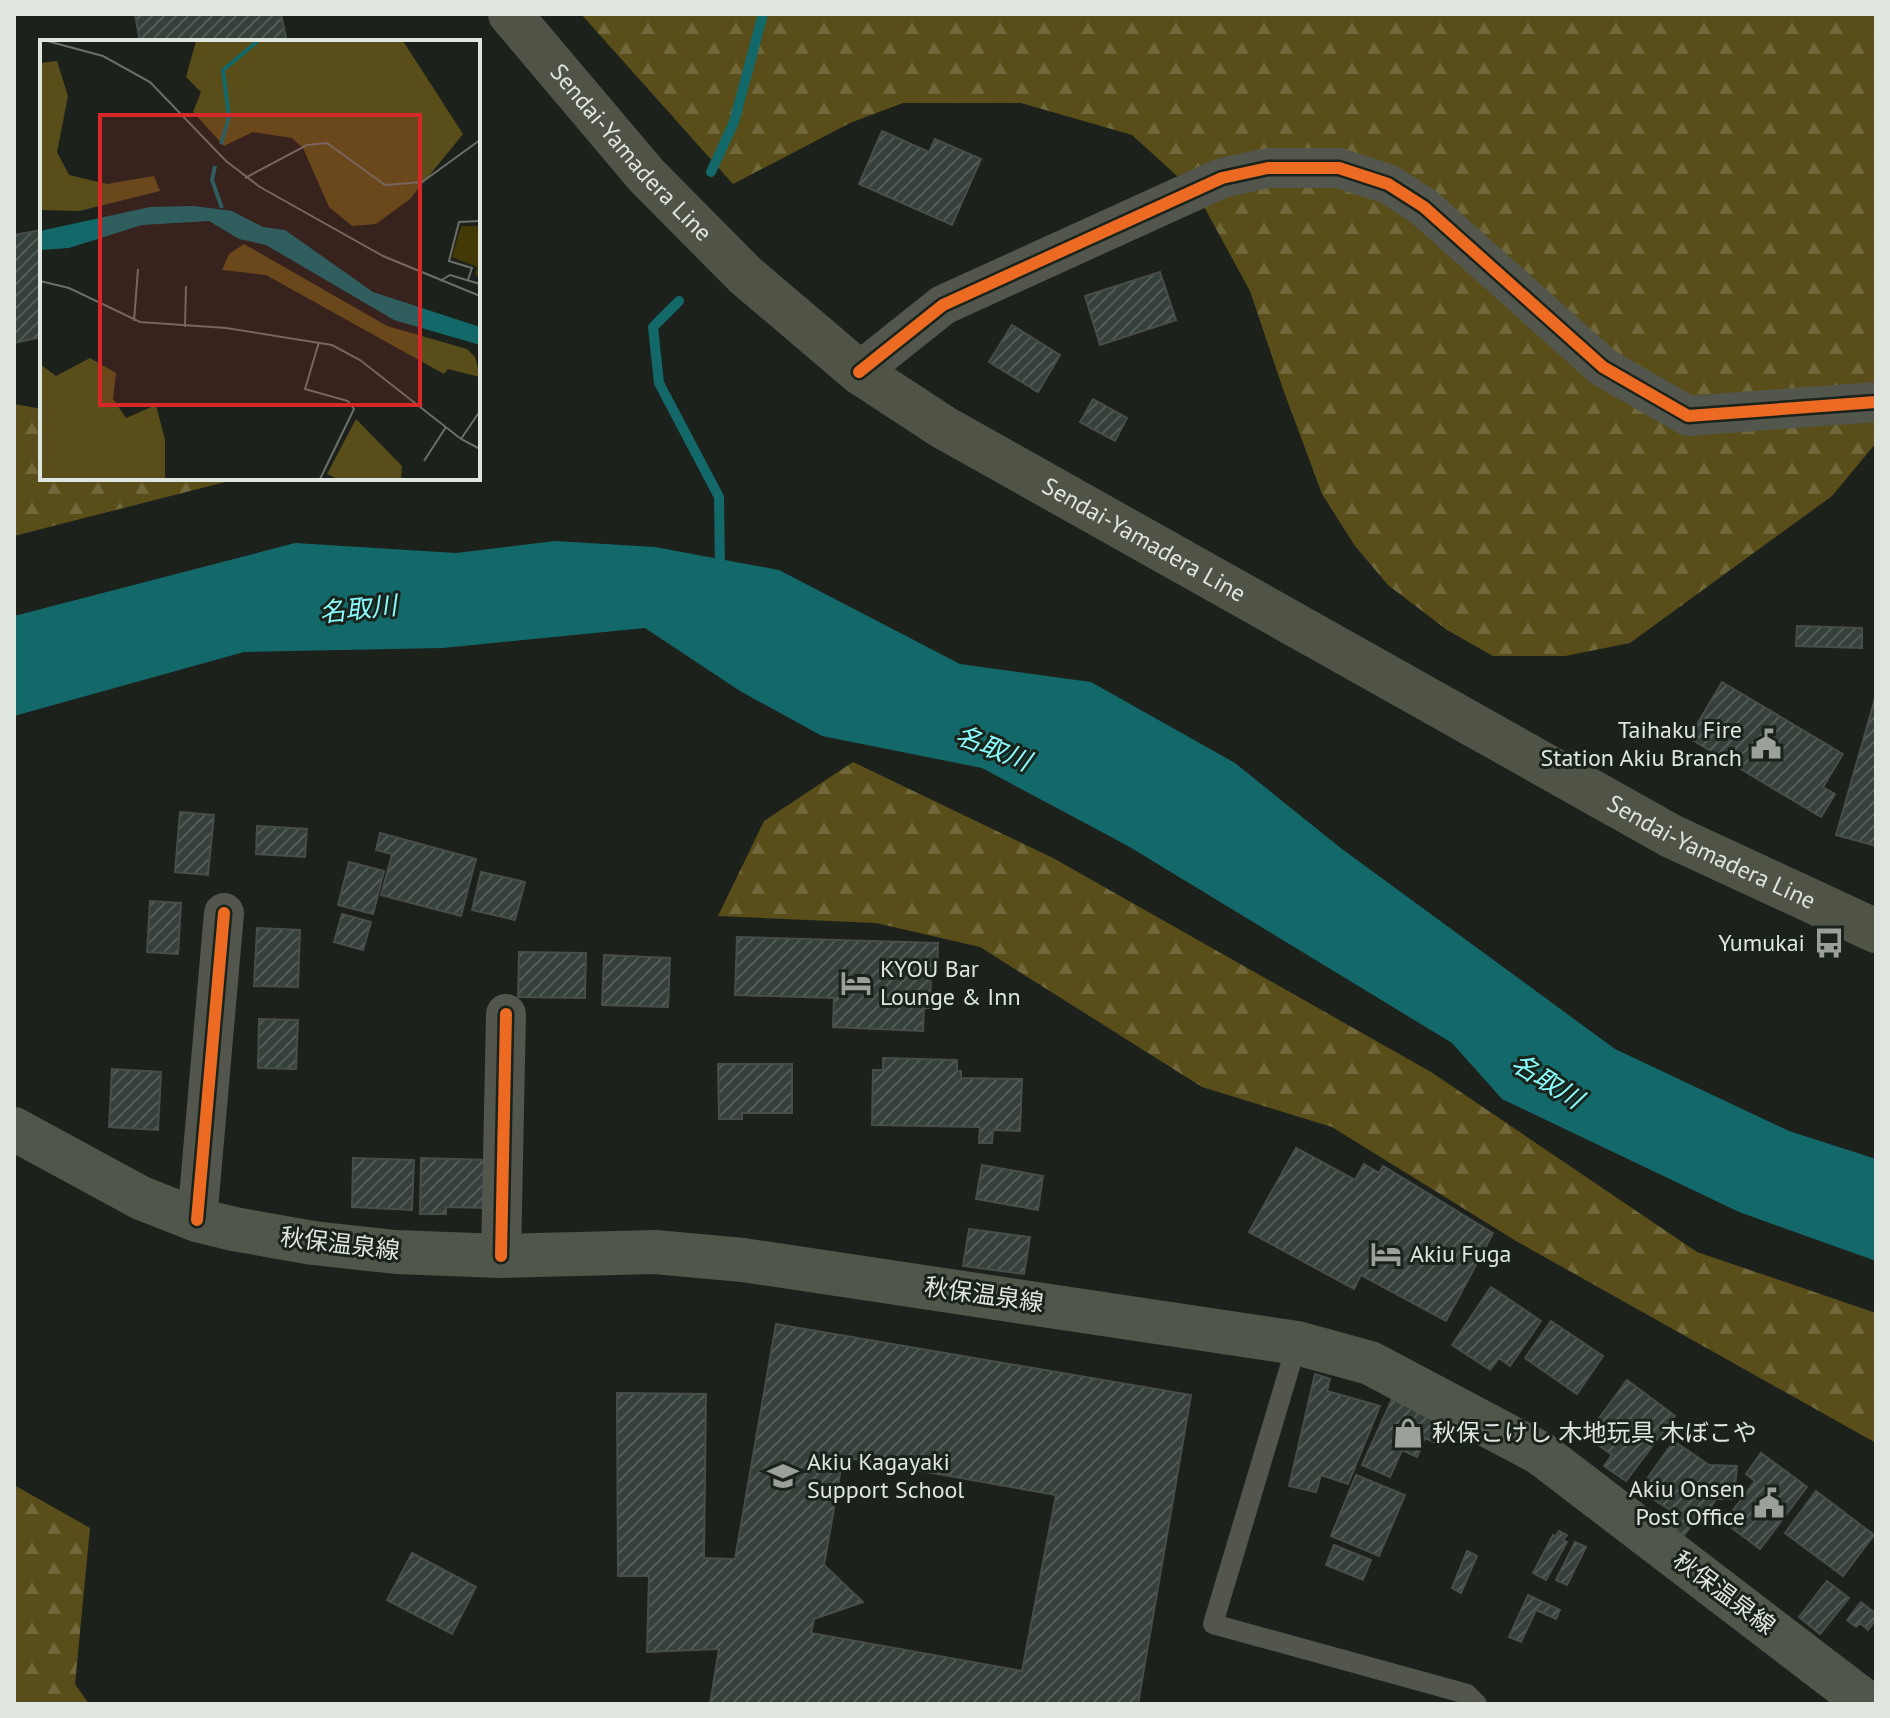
<svg xmlns="http://www.w3.org/2000/svg" width="1890" height="1718" font-family="'PT Sans','Noto Sans JP',sans-serif">
	<defs>
		<pattern id="forest-firs" width="22" height="20" patternUnits="userSpaceOnUse" patternTransform="scale(2)"><rect width="22" height="20" fill="#594e19"/><path d="M5 1l3.5 6h-7zM16 11l3.5 6h-7z" fill="#70673a"/></pattern>
		<pattern id="building-hatch" width="6" height="6" patternUnits="userSpaceOnUse" patternTransform="scale(2)"><rect width="6" height="6" fill="#35403b"/><path d="M-1 1l2-2M0 6l6-6M5 7l2-2" fill="none" stroke="#525b57"/></pattern>
	</defs>
	<rect width="100%" height="100%" fill="#1c211c"/>
	<path fill="url(#forest-firs)" d="M 581,14 L 1876,14 L 1876,443 L 1832,496 L 1630,643 L 1565,656 L 1493,656 L 1447,630 L 1388,585 L 1355,546 L 1322,494 L 1283,389 L 1250,291 L 1197,194 L 1132,135 L 1021,103 L 903,103 L 850,123 L 733,184 Z
		M 14,404 L 42,409 L 42,478 L 241,478 L 14,536 Z
		M 853,762 L 1053,858 L 1431,1072 L 1697,1252 L 1876,1313 L 1876,1443 L 1516,1241 L 1332,1127 L 1202,1087 L 980,947 L 876,923 L 718,916 L 764,821 Z
		M 14,1485 L 90,1528 L 75,1684 L 89,1704 L 14,1704 Z"/>
	<path fill="#136869" d="M 555,541 L 655,547 L 779,570 L 960,664 L 1091,682 L 1235,763 L 1342,849 L 1615,1049 L 1789,1131 L 1876,1159 L 1876,1261 L 1739,1212 L 1502,1099 L 1452,1043 L 1128,846 L 982,768 L 822,736 L 740,691 L 645,628 L 443,648 L 244,652 L 14,716 L 14,616 L 295,543 L 456,553 Z"/>
	<g fill="none" stroke-linecap="round" stroke-linejoin="round">
		<path stroke="#136869" stroke-width="10" d="M 711,172 L 734,122 L 763,14
			M 679,301 L 653,327 L 659,383 L 719,497 L 720,569"/>
	</g>
	<path fill="url(#building-hatch)" stroke="#494d4a" stroke-width="2" fill-rule="evenodd" d="M 135,14 L 281,14 L 287,42 L 140,42 Z
		M 882,131 L 929,152 L 935,139 L 981,159 L 952,225 L 859,184 Z
		M 42,230 L 42,337 L 14,343 L 14,235 Z
		M 1160,272 L 1176,320 L 1100,345 L 1085,296 Z
		M 1012,325 L 1060,355 L 1038,392 L 989,362 Z
		M 1093,399 L 1127,418 L 1115,441 L 1080,422 Z
		M 1797,626 L 1862,628 L 1862,648 L 1796,646 Z
		M 1722,682 L 1843,754 L 1823,787 L 1835,794 L 1821,817 L 1689,738 Z
		M 1876,695 L 1876,846 L 1836,835 Z
		M 180,812 L 214,815 L 208,875 L 175,872 Z
		M 257,826 L 307,829 L 305,857 L 256,854 Z
		M 380,833 L 476,859 L 461,916 L 381,895 L 392,854 L 376,850 Z
		M 349,862 L 384,871 L 373,914 L 338,905 Z
		M 481,872 L 525,882 L 515,920 L 472,910 Z
		M 150,901 L 181,903 L 178,954 L 147,952 Z
		M 342,914 L 371,922 L 363,950 L 334,942 Z
		M 257,928 L 300,930 L 298,987 L 254,986 Z
		M 737,937 L 938,943 L 937,975 L 931,975 L 930,1008 L 924,1008 L 923,1031 L 833,1027 L 834,998 L 735,995 Z
		M 519,952 L 586,953 L 585,998 L 518,997 Z
		M 604,955 L 670,958 L 668,1007 L 602,1005 Z
		M 259,1019 L 298,1020 L 296,1069 L 258,1068 Z
		M 883,1058 L 957,1060 L 957,1071 L 961,1071 L 961,1078 L 1022,1079 L 1020,1131 L 993,1130 L 992,1143 L 979,1143 L 980,1127 L 872,1125 L 873,1070 L 883,1070 Z
		M 718,1064 L 792,1064 L 792,1113 L 742,1113 L 742,1119 L 719,1119 Z
		M 112,1069 L 161,1072 L 158,1130 L 109,1127 Z
		M 1296,1148 L 1355,1180 L 1364,1164 L 1379,1173 L 1383,1166 L 1493,1233 L 1446,1321 L 1361,1275 L 1354,1289 L 1249,1232 Z
		M 353,1158 L 414,1160 L 412,1210 L 352,1207 Z
		M 421,1158 L 488,1160 L 487,1208 L 446,1207 L 446,1214 L 420,1214 Z
		M 982,1165 L 1043,1176 L 1038,1210 L 976,1199 Z
		M 969,1229 L 1030,1237 L 1024,1274 L 963,1266 Z
		M 1491,1287 L 1541,1321 L 1510,1366 L 1499,1358 L 1490,1370 L 1452,1345 Z
		M 1551,1321 L 1603,1356 L 1577,1394 L 1525,1358 Z
		M 776,1324 L 1191,1395 L 1138,1704 L 710,1704 L 719,1649 L 647,1652 L 649,1576 L 618,1576 L 617,1393 L 706,1394 L 704,1558 L 735,1559 ZM 843,1457 L 1056,1495 L 1022,1671 L 811,1633 L 814,1619 L 863,1602 L 824,1565 Z
		M 1315,1374 L 1330,1379 L 1327,1391 L 1380,1406 L 1348,1484 L 1321,1475 L 1316,1492 L 1289,1486 Z
		M 1627,1380 L 1675,1416 L 1626,1481 L 1604,1466 L 1612,1455 L 1586,1436 Z
		M 1392,1399 L 1447,1423 L 1438,1444 L 1425,1438 L 1417,1457 L 1402,1450 L 1390,1477 L 1362,1465 Z
		M 1674,1441 L 1709,1465 L 1737,1466 L 1734,1499 L 1716,1499 L 1703,1520 L 1698,1516 L 1682,1538 L 1661,1524 L 1670,1510 L 1639,1490 Z
		M 1761,1453 L 1807,1487 L 1760,1549 L 1724,1522 L 1755,1481 L 1746,1474 Z
		M 1356,1475 L 1405,1495 L 1379,1556 L 1331,1536 Z
		M 1816,1491 L 1874,1535 L 1843,1576 L 1785,1533 Z
		M 1559,1531 L 1567,1535 L 1563,1540 L 1567,1542 L 1546,1580 L 1533,1573 L 1553,1535 L 1556,1536 Z
		M 1575,1542 L 1586,1547 L 1567,1585 L 1556,1580 Z
		M 1334,1545 L 1371,1560 L 1363,1580 L 1326,1565 Z
		M 1467,1551 L 1477,1556 L 1461,1593 L 1452,1588 Z
		M 412,1553 L 476,1587 L 452,1634 L 387,1600 Z
		M 1827,1581 L 1849,1598 L 1820,1634 L 1799,1617 Z
		M 1528,1595 L 1560,1610 L 1556,1619 L 1536,1610 L 1521,1642 L 1509,1637 Z
		M 1861,1602 L 1876,1614 L 1876,1619 L 1868,1630 L 1860,1623 L 1856,1627 L 1847,1620 Z"/>
	<g fill="none" stroke-linecap="round" stroke-linejoin="round">
		<path stroke="#52564c" stroke-width="20" d="M 1297,1343 L 1213,1624 L 1467,1694 L 1477,1704"/>
		<path stroke="#52564c" stroke-width="40" d="M 859,372 L 943,305 L 1222,178 L 1268,168 L 1339,168 L 1388,184 L 1424,207 L 1603,367 L 1688,416 L 1876,402
			M 197,1220 L 224,913
			M 501,1256 L 506,1014"/>
		<path stroke="#51564a" stroke-width="44" d="M 14,1129 L 141,1198 L 197,1220 L 234,1229 L 313,1243 L 396,1252 L 501,1256 L 655,1252 L 743,1260 L 1297,1343 L 1370,1363 L 1540,1453 L 1868,1704"/>
		<path stroke="#505447" stroke-width="44" id="s1" d="M 510,14 L 646,175 L 745,275 L 859,372 L 943,427 L 1671,836 L 1876,931"/>
		<g stroke="#1a231b" stroke-width="17">
			<path id="cycleway" d="M 859,372 L 943,305 L 1222,178 L 1268,168 L 1339,168 L 1388,184 L 1424,207 L 1603,367 L 1688,416 L 1876,402
				M 197,1220 L 224,913
				M 501,1256 L 506,1014"/>
		</g>
		<use href="#cycleway" stroke="#ed6a23" stroke-width="12"/>
	</g>
	<defs>
		<g id="civic-bare" transform="scale(2.4)"><path d="M-.6-6.5H3V-4.5H.6V-3L4-1V1h2V6H-6V1h2V-1L-.6-3ZM-1.2 2.5V6h2.4V2.5Z" fill="#9ba09b" stroke="#1a231b" stroke-width="2.5" paint-order="stroke"/></g>
		<g id="bus-bare" transform="scale(2.4)"><path d="M-5-6H5V4H4V6H2V4H-2V6H-4V4H-5ZM-3.5-4V0h7V-4ZM-3.5 1.2v1.5H-2V1.2ZM2 1.2v1.5H3.5V1.2Z" fill="#9ba09b" stroke="#1a231b" stroke-width="2.5" paint-order="stroke"/></g>
		<g id="hotel-bare" transform="scale(2.4)"><path d="M-6-4.5h1.5V1H6V5H4.5V3h-9V5H-6ZM-4 0a1.8 1.8 0 1 1 3.6 0ZM.5 0V-2.5h3Q6-2.5 6 0Z" fill="#9ba09b" stroke="#1a231b" stroke-width="2.5" paint-order="stroke"/></g>
		<g id="shop-bare" transform="scale(2.4)"><path d="M-5-2.5h2.3a2.7 3.5 0 0 1 5.4 0H5L5.5 6h-11ZM-1.5-2.5h3a1.5 2.3 0 0 0-3 0Z" fill="#9ba09b" stroke="#1a231b" stroke-width="2.5" paint-order="stroke"/></g>
		<g id="school-bare" transform="scale(2.4)"><path d="M0-5L7-2L0 1L-7-2ZM-4 1L0 2.5L4 1V4Q0 6-4 4Z" fill="#9ba09b" stroke="#1a231b" stroke-width="2.5" paint-order="stroke"/></g>
	</defs>
	<g fill-rule="evenodd">
		<use href="#civic-bare" x="1766" y="744"/>
		<use href="#bus-bare" x="1829" y="943"/>
		<use href="#hotel-bare" x="856" y="983"/>
		<use href="#hotel-bare" x="1386" y="1254"/>
		<use href="#shop-bare" x="1408" y="1433"/>
		<use href="#school-bare" x="783" y="1476"/>
		<use href="#civic-bare" x="1769" y="1503"/>
	</g>
	<g text-anchor="middle" stroke-width="6" stroke-linejoin="round" paint-order="stroke">
		<g font-size="24" fill="#dfe5df" stroke="#1a231b">
			<text dy="8" stroke="none"><textPath href="#s1" startOffset="184">Sendai-Yamadera Line</textPath></text>
			<text dy="8" stroke="none"><textPath href="#s1" startOffset="832">Sendai-Yamadera Line</textPath></text>
			<text dy="8" stroke="none"><textPath href="#s1" startOffset="1480">Sendai-Yamadera Line</textPath></text>
			<text transform="translate(340 1244) rotate(7)" y="8">秋保温泉線</text>
			<text transform="translate(984 1295) rotate(8)" y="8">秋保温泉線</text>
			<text transform="translate(1724 1593) rotate(37)" y="8">秋保温泉線</text>
		</g>
		<g font-size="24" fill="#dfe5df" stroke="#1a231b" text-anchor="start">
			<text x="1742" y="738" text-anchor="end">Taihaku Fire<tspan x="1742" dy="28">Station Akiu Branch</tspan></text>
			<text x="1805" y="951" text-anchor="end">Yumukai</text>
			<text x="880" y="977">KYOU Bar<tspan x="880" dy="28">Lounge &amp; Inn</tspan></text>
			<text x="1410" y="1262">Akiu Fuga</text>
			<text x="1432" y="1441">秋保こけし 木地玩具 木ぼこや</text>
			<text x="807" y="1470">Akiu Kagayaki<tspan x="807" dy="28">Support School</tspan></text>
			<text x="1745" y="1497" text-anchor="end">Akiu Onsen<tspan x="1745" dy="28">Post Office</tspan></text>
		</g>
		<g font-size="26" font-style="italic" fill="#89fafc" stroke="#1a231b">
			<text transform="translate(358 609) rotate(-6)" y="9">名取川</text>
			<text transform="translate(993 748) rotate(22)" y="9">名取川</text>
			<text transform="translate(1547 1081) rotate(32)" y="9">名取川</text>
		</g>
	</g>
	<g transform="translate(40 40)">
		<rect width="440" height="440" fill="#1c211c"/>
		<path d="M 156,1 L 363,1 L 423,94 L 370,159 L 336,184 L 312,186 L 289,167 L 263,108 L 252,98 L 213,92 L 184,106 L 153,72 L 161,52 L 146,37 ZM 17,21 L 28,56 L 17,112 L 29,135 L 67,144 L 114,136 L 120,151 L 39,171 L 0,170 L 0,23 ZM 204,204 L 347,286 L 427,309 L 435,317 L 440,337 L 408,329 L 404,334 L 226,235 L 182,230 L 189,214 ZM 50,318 L 76,333 L 73,359 L 86,378 L 116,365 L 125,400 L 125,439 L 0,439 L 0,324 L 16,336 ZM 316,379 L 362,426 L 361,439 L 298,439 L 287,434 Z" fill="#594e19"/>
		<path d="M 421,186 L 440,186 L 440,236 L 435,235 L 437,227 L 412,217 Z" fill="#433904"/>
		<path d="M 154,166 L 192,171 L 223,187 L 245,190 L 333,252 L 440,287 L 440,305 L 354,280 L 226,205 L 199,199 L 169,181 L 102,185 L 29,208 L 0,210 L 0,191 L 110,167 Z" fill="#136869"/>
		<path fill="none" stroke="#136869" stroke-width="4" d="M 181,104 L 189,77 L 183,30 L 218,1M 175,126 L 172,140 L 182,168"/>
		<path fill="none" stroke="#6a6f6a" stroke-width="2" d="M 7,1 L 63,16 L 110,42 L 186,121 L 220,147 L 343,216 L 440,256M 205,138 L 267,105 L 287,103 L 345,145 L 382,142 L 440,100M 428,240 L 432,228 L 409,221 L 419,182 L 440,181M 0,241 L 29,248 L 100,282 L 186,288 L 292,305 L 320,320 L 421,399 L 440,409M 400,241 L 410,235 L 440,244M 94,281 L 98,229M 145,287 L 146,246M 279,302 L 265,349 L 308,361 L 314,369 L 280,439M 421,399 L 440,371M 384,421 L 406,387"/>
		<path fill="#d62828" fill-opacity="0.15" stroke="#d62828" stroke-width="4" d="M 60,75 L 380,75 L 380,365 L 60,365 Z"/>
		<rect width="440" height="440" fill="none" stroke="#dfe5df" stroke-width="4"/>
	</g>
	<rect width="1890" height="1718" fill="none" stroke="#dfe5df" stroke-width="32"/>
</svg>
